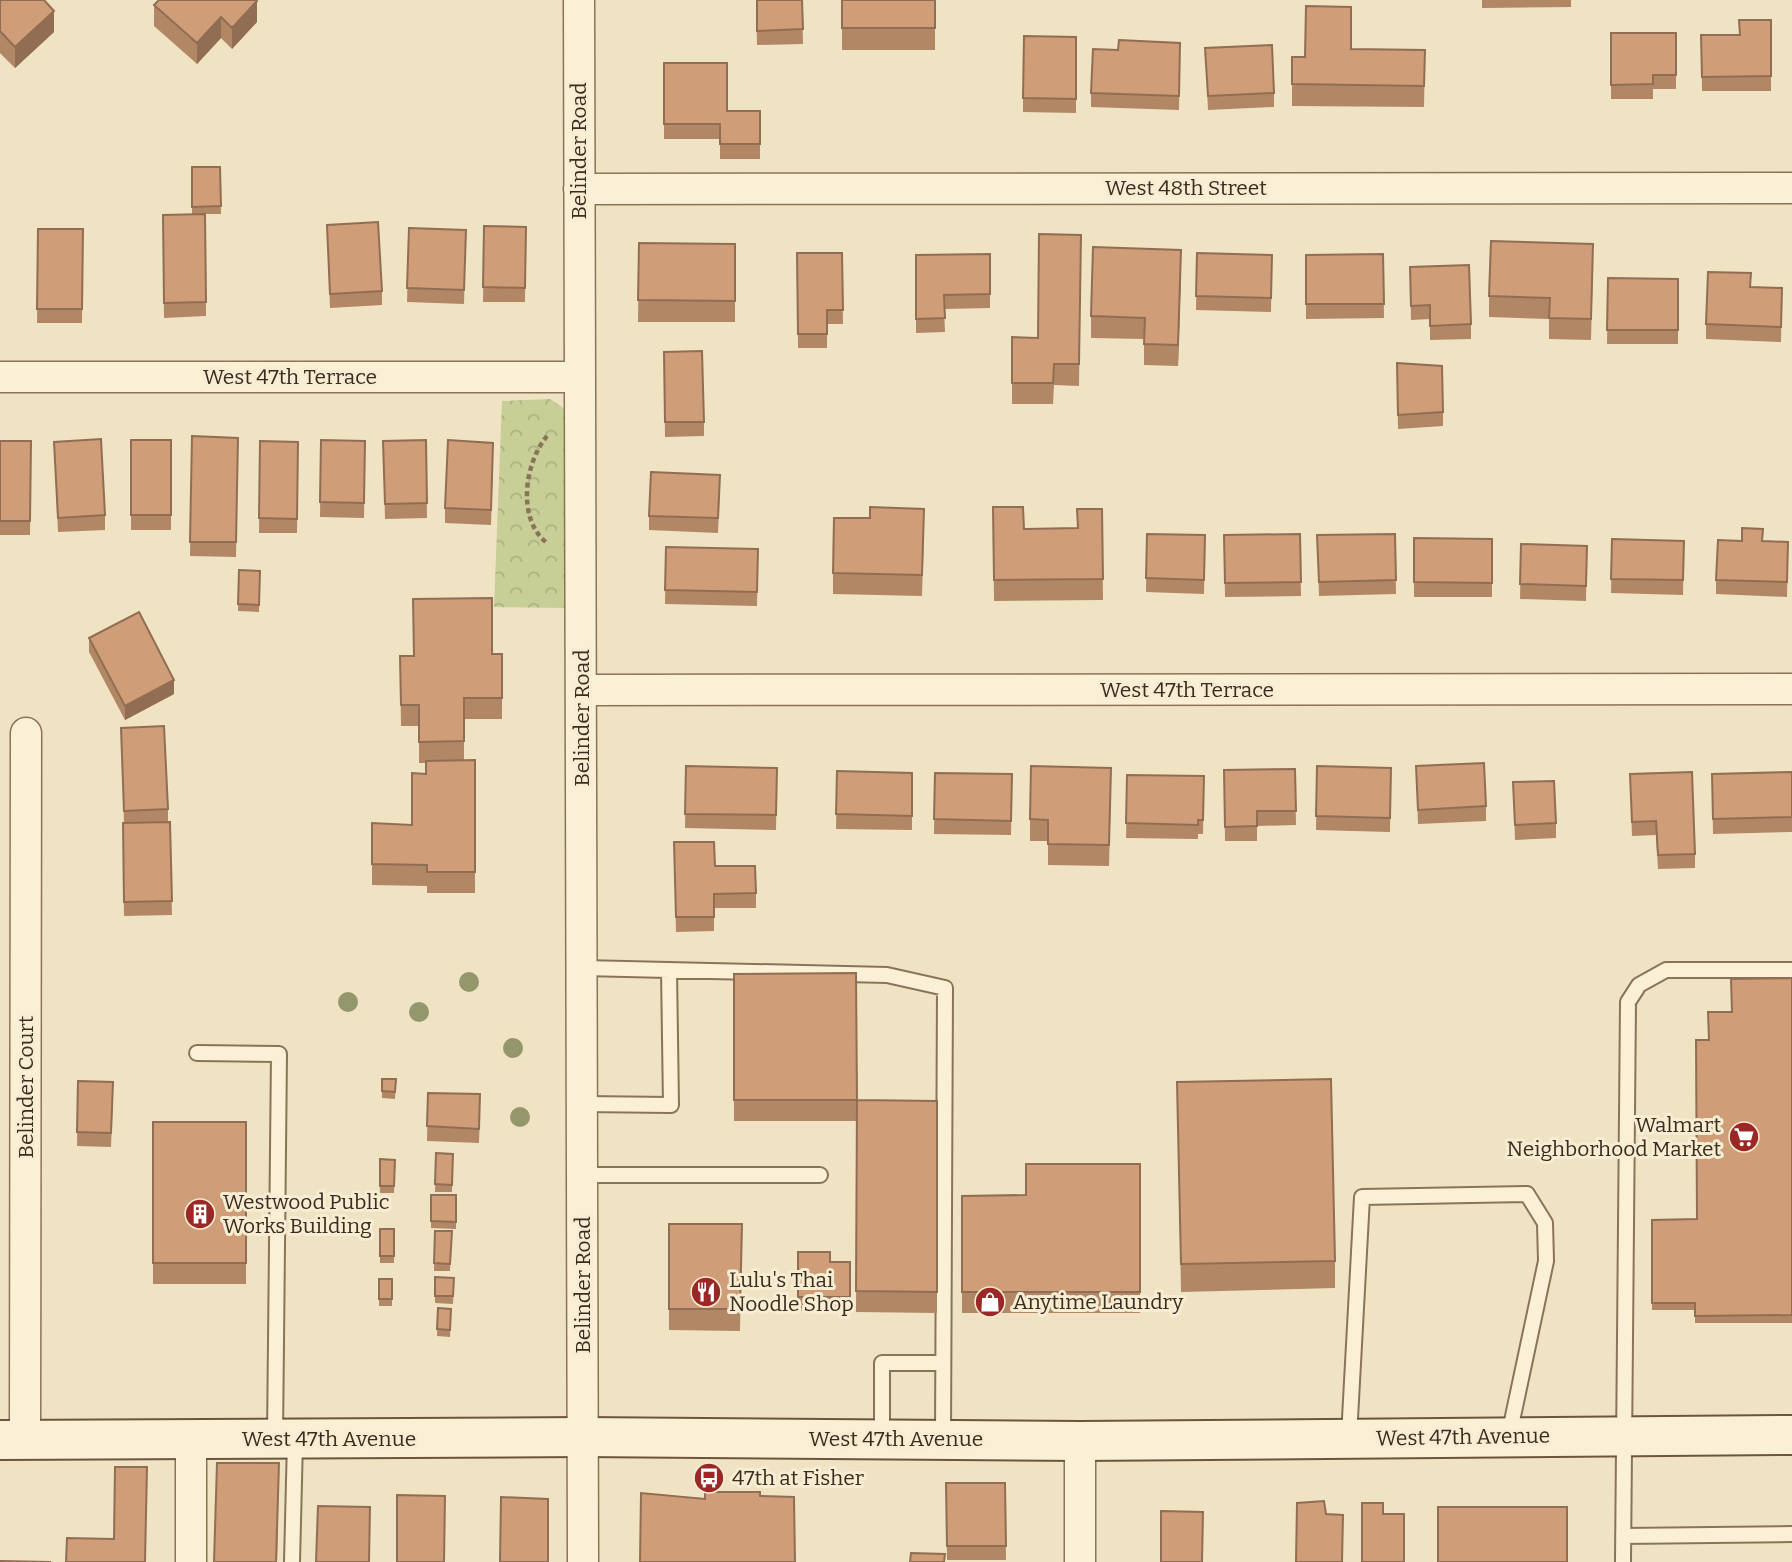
<svg xmlns="http://www.w3.org/2000/svg" width="1792" height="1562" font-family="Bitter,serif">
	<defs>
		<pattern id="park-crowns" width="20" height="18" patternUnits="userSpaceOnUse" patternTransform="scale(1.75)"><rect width="20" height="18" fill="#c7ce96"/><path d="M2 6a3 3 0 1 1 6 0M12 15a3 3 0 1 1 6 0" fill="none" stroke="#acb181"/></pattern>
	</defs>
	<rect width="100%" height="100%" fill="#f0e3c3"/>
	<path fill="url(#park-crowns)" d="M 550,399 L 565,409 L 569,608 L 494,607 L 502,401 Z"/>
	<g fill="none" stroke-linecap="round" stroke-linejoin="round">
		<g stroke="#8a7459" stroke-width="18">
			<path id="lane" d="M 583,968 L 887,975 L 945,988 L 943,1438
				M 197,1053 L 279,1054 L 275,1437
				M 583,1104 L 671,1105 L 669,970
				M 583,1175 L 820,1175
				M 882,1437 L 882,1363 L 943,1363
				M 1349,1437 L 1362,1197 L 1527,1194 L 1545,1223 L 1546,1261 L 1509,1435
				M 1623,1536 L 1792,1534
				M 292,1562 L 295,1441
				M 1623,1562 L 1628,1002 L 1639,985 L 1666,970 L 1792,970"/>
		</g>
		<g stroke="#8a7459" stroke-width="33">
			<path id="street" d="M 579,0 L 583,1562
				M 579,189 L 1792,188
				M 0,377 L 580,377
				M 582,690 L 1792,689
				M 191,1439 L 191,1562
				M 25,1440 L 26,733
				M 1080,1562 L 1080,1441"/>
		</g>
		<g stroke="#6c553c" stroke-width="42">
			<path id="secondary" d="M 0,1440 L 583,1437 L 1080,1441 L 1792,1435"/>
		</g>
		<path stroke="#8a7459" stroke-width="4.5" stroke-dasharray="5 3.5" stroke-linecap="butt" d="M 547,436 C 525,462 516,519 547,543"/>
		<use href="#lane" stroke="#faf0d6" stroke-width="14"/>
		<use href="#street" stroke="#faf0d6" stroke-width="30"/>
		<use href="#secondary" stroke="#faf0d6" stroke-width="38"/>
	</g>
	<g fill="#94966b">
		<circle cx="469" cy="982" r="10"/>
		<circle cx="348" cy="1002" r="10"/>
		<circle cx="419" cy="1012" r="10"/>
		<circle cx="513" cy="1048" r="10"/>
		<circle cx="520" cy="1117" r="10"/>
	</g>
	<path fill="#b28766" d="M 0,0 L 54,32 L 15,68 L 0,53 Z
		M 756,0 L 802,0 L 803,44 L 757,45 Z
		M 842,0 L 935,0 L 935,50 L 842,50 Z
		M 1482,0 L 1571,0 L 1571,7 L 1482,8 Z
		M 154,5 L 257,22 L 232,49 L 221,38 L 197,64 L 154,26 Z
		M 1771,20 L 1771,91 L 1702,91 L 1701,35 L 1739,35 Z
		M 1611,33 L 1676,33 L 1676,89 L 1653,89 L 1653,99 L 1611,99 Z
		M 1076,37 L 1076,113 L 1023,112 L 1023,98 Z
		M 1180,43 L 1179,110 L 1091,107 L 1091,93 L 1118,50 Z
		M 1205,48 L 1274,93 L 1274,107 L 1208,110 Z
		M 1351,49 L 1425,50 L 1424,107 L 1292,106 L 1292,57 L 1305,57 Z
		M 664,63 L 727,111 L 760,111 L 760,159 L 720,159 L 720,139 L 664,139 Z
		M 192,167 L 220,167 L 221,214 L 192,214 Z
		M 205,214 L 206,316 L 164,318 L 163,215 Z
		M 327,225 L 382,291 L 382,305 L 330,308 Z
		M 484,226 L 526,227 L 525,302 L 483,302 Z
		M 409,228 L 466,230 L 464,304 L 407,302 Z
		M 38,229 L 83,229 L 82,323 L 37,323 Z
		M 1081,235 L 1079,386 L 1054,385 L 1053,404 L 1012,404 L 1012,337 L 1038,338 Z
		M 639,243 L 735,244 L 735,322 L 638,322 Z
		M 797,253 L 842,253 L 843,324 L 827,324 L 827,348 L 798,348 Z
		M 1197,253 L 1272,255 L 1271,312 L 1196,310 Z
		M 990,254 L 990,308 L 944,309 L 945,332 L 916,333 L 916,255 Z
		M 1383,254 L 1384,318 L 1306,319 L 1306,255 Z
		M 1593,265 L 1591,340 L 1549,339 L 1549,319 L 1489,317 L 1489,296 Z
		M 1410,267 L 1471,324 L 1471,339 L 1430,340 L 1430,319 L 1411,320 Z
		M 1181,271 L 1178,366 L 1144,365 L 1144,339 L 1091,338 L 1091,316 Z
		M 1608,278 L 1678,279 L 1678,344 L 1607,344 Z
		M 1751,287 L 1782,288 L 1781,342 L 1706,339 L 1706,324 Z
		M 664,352 L 704,422 L 704,436 L 665,437 Z
		M 1397,363 L 1443,412 L 1443,426 L 1398,429 Z
		M 192,436 L 238,438 L 236,557 L 190,556 Z
		M 131,440 L 171,440 L 171,530 L 131,530 Z
		M 321,440 L 365,441 L 364,518 L 320,517 Z
		M 426,440 L 427,518 L 385,519 L 383,441 Z
		M 0,441 L 31,441 L 30,535 L 0,535 Z
		M 260,441 L 298,442 L 297,533 L 259,533 Z
		M 54,442 L 105,515 L 105,530 L 58,532 Z
		M 493,457 L 491,525 L 445,523 L 445,508 Z
		M 720,490 L 718,533 L 649,530 L 649,516 Z
		M 993,507 L 1024,529 L 1077,528 L 1102,509 L 1103,600 L 994,601 Z
		M 924,530 L 922,596 L 833,594 L 833,573 Z
		M 1147,534 L 1205,535 L 1204,594 L 1146,592 Z
		M 1300,534 L 1301,596 L 1225,597 L 1224,535 Z
		M 1395,534 L 1396,594 L 1319,596 L 1317,535 Z
		M 1414,538 L 1492,539 L 1492,597 L 1414,597 Z
		M 1612,539 L 1684,541 L 1683,595 L 1611,593 Z
		M 1763,541 L 1788,556 L 1787,597 L 1716,594 L 1716,580 Z
		M 1521,544 L 1587,546 L 1586,601 L 1520,599 Z
		M 666,547 L 758,549 L 757,606 L 665,604 Z
		M 239,570 L 260,571 L 259,612 L 238,611 Z
		M 89,638 L 174,694 L 125,720 L 89,652 Z
		M 502,654 L 502,719 L 464,719 L 464,760 L 475,760 L 475,893 L 427,893 L 427,886 L 372,885 L 372,823 L 412,825 L 426,774 L 426,763 L 419,763 L 419,726 L 401,726 L 400,656 Z
		M 121,728 L 168,809 L 168,822 L 170,822 L 172,915 L 124,916 L 123,837 L 124,823 Z
		M 686,766 L 777,768 L 776,830 L 685,828 Z
		M 1317,766 L 1391,768 L 1390,832 L 1316,830 Z
		M 1416,766 L 1486,806 L 1486,821 L 1418,824 Z
		M 1295,769 L 1296,825 L 1257,826 L 1257,841 L 1225,841 L 1224,770 Z
		M 837,771 L 912,773 L 912,830 L 836,829 Z
		M 1792,772 L 1792,832 L 1713,834 L 1712,774 Z
		M 935,773 L 1012,774 L 1011,835 L 934,834 Z
		M 1630,774 L 1695,854 L 1695,868 L 1658,869 L 1656,835 L 1632,836 Z
		M 1127,775 L 1204,776 L 1203,834 L 1198,834 L 1198,839 L 1126,838 Z
		M 1513,782 L 1556,823 L 1556,838 L 1515,840 Z
		M 1111,789 L 1109,866 L 1048,865 L 1048,841 L 1030,841 L 1030,819 Z
		M 674,842 L 715,866 L 756,893 L 756,908 L 714,908 L 714,931 L 676,932 Z
		M 734,974 L 857,1100 L 937,1101 L 937,1313 L 856,1312 L 857,1121 L 734,1121 Z
		M 1792,978 L 1792,1323 L 1695,1323 L 1695,1310 L 1652,1310 L 1652,1220 L 1697,1219 L 1709,1040 L 1732,1012 Z
		M 382,1079 L 396,1079 L 395,1099 L 382,1098 Z
		M 78,1081 L 113,1097 L 111,1147 L 77,1146 Z
		M 1177,1082 L 1335,1261 L 1335,1288 L 1181,1292 Z
		M 428,1093 L 480,1109 L 479,1143 L 427,1141 Z
		M 153,1122 L 246,1122 L 246,1284 L 153,1284 Z
		M 436,1153 L 453,1154 L 452,1192 L 435,1192 Z
		M 380,1159 L 395,1160 L 394,1193 L 380,1193 Z
		M 1140,1164 L 1140,1313 L 962,1313 L 962,1196 L 1026,1195 Z
		M 431,1195 L 456,1195 L 456,1229 L 431,1228 Z
		M 669,1224 L 742,1224 L 740,1331 L 669,1330 Z
		M 380,1229 L 394,1229 L 394,1263 L 380,1263 Z
		M 435,1231 L 452,1231 L 450,1271 L 434,1271 Z
		M 798,1252 L 830,1262 L 850,1262 L 850,1311 L 798,1311 Z
		M 435,1277 L 454,1278 L 453,1304 L 435,1303 Z
		M 379,1279 L 392,1279 L 392,1306 L 379,1306 Z
		M 438,1308 L 451,1309 L 450,1337 L 437,1336 Z
		M 946,1483 L 1005,1483 L 1006,1560 L 947,1560 Z"/>
	<path fill="#916e53" d="M 257,1 L 257,22 L 232,49 L 232,28 Z
		M 54,11 L 54,32 L 15,68 L 15,47 Z
		M 221,17 L 221,38 L 197,64 L 197,43 Z
		M 1181,250 L 1181,271 L 1178,366 L 1178,345 Z
		M 174,680 L 174,694 L 125,720 L 125,706 Z
		M 279,1463 L 277,1562 L 276,1562 Z"/>
	<path fill="#cf9d77" stroke="#916e53" stroke-width="2" d="M 0,0 L 44,0 L 54,11 L 15,47 L 0,31 Z
		M 159,0 L 256,0 L 257,1 L 232,28 L 221,17 L 197,43 L 154,5 Z
		M 757,0 L 802,0 L 803,29 L 757,31 Z
		M 842,0 L 935,0 L 935,28 L 842,28 Z
		M 1306,6 L 1351,7 L 1351,49 L 1425,50 L 1424,86 L 1292,84 L 1292,57 L 1305,57 Z
		M 1739,20 L 1771,20 L 1771,76 L 1702,77 L 1701,35 L 1740,35 Z
		M 1611,33 L 1676,33 L 1676,75 L 1653,75 L 1653,84 L 1611,85 Z
		M 1024,36 L 1076,37 L 1076,99 L 1023,98 Z
		M 1119,40 L 1180,43 L 1179,96 L 1091,93 L 1093,49 L 1118,50 Z
		M 1272,45 L 1274,93 L 1208,96 L 1205,48 Z
		M 664,63 L 727,63 L 727,111 L 760,111 L 760,144 L 720,144 L 720,124 L 664,124 Z
		M 192,167 L 220,167 L 221,206 L 192,207 Z
		M 205,214 L 206,302 L 164,303 L 163,215 Z
		M 378,222 L 382,291 L 330,294 L 327,225 Z
		M 484,226 L 526,227 L 525,288 L 483,287 Z
		M 409,228 L 466,230 L 464,290 L 407,288 Z
		M 38,229 L 83,229 L 82,309 L 37,309 Z
		M 1039,234 L 1081,235 L 1079,364 L 1054,364 L 1053,383 L 1012,383 L 1012,337 L 1038,338 Z
		M 1491,241 L 1593,244 L 1591,319 L 1549,318 L 1550,298 L 1489,296 Z
		M 639,243 L 735,244 L 735,301 L 638,300 Z
		M 1093,247 L 1181,250 L 1178,345 L 1144,344 L 1145,318 L 1091,316 Z
		M 797,253 L 842,253 L 843,310 L 827,310 L 827,334 L 798,334 Z
		M 1197,253 L 1272,255 L 1271,298 L 1196,296 Z
		M 990,254 L 990,294 L 944,295 L 945,318 L 916,319 L 916,255 Z
		M 1383,254 L 1384,304 L 1306,304 L 1306,255 Z
		M 1469,265 L 1471,324 L 1430,326 L 1430,305 L 1411,306 L 1410,267 Z
		M 1708,272 L 1751,273 L 1750,287 L 1782,288 L 1781,327 L 1706,324 Z
		M 1608,278 L 1678,279 L 1678,330 L 1607,330 Z
		M 702,351 L 704,422 L 665,422 L 664,352 Z
		M 1397,363 L 1442,366 L 1443,412 L 1398,415 Z
		M 192,436 L 238,438 L 236,542 L 190,542 Z
		M 101,439 L 105,515 L 58,518 L 54,442 Z
		M 131,440 L 171,440 L 171,515 L 131,515 Z
		M 321,440 L 365,441 L 364,503 L 320,502 Z
		M 426,440 L 427,503 L 385,504 L 383,441 Z
		M 448,440 L 493,443 L 491,510 L 445,508 Z
		M 0,441 L 31,441 L 30,521 L 0,521 Z
		M 260,441 L 298,442 L 297,519 L 259,518 Z
		M 651,472 L 720,475 L 718,518 L 649,516 Z
		M 870,507 L 924,509 L 922,575 L 833,573 L 834,518 L 870,518 Z
		M 993,507 L 1023,507 L 1024,529 L 1078,528 L 1077,509 L 1102,509 L 1103,579 L 994,580 Z
		M 1742,528 L 1763,529 L 1762,541 L 1788,542 L 1787,582 L 1716,580 L 1718,540 L 1742,541 Z
		M 1147,534 L 1205,535 L 1204,580 L 1146,578 Z
		M 1300,534 L 1301,582 L 1225,583 L 1224,535 Z
		M 1395,534 L 1396,580 L 1319,582 L 1317,535 Z
		M 1414,538 L 1492,539 L 1492,583 L 1414,582 Z
		M 1612,539 L 1684,541 L 1683,580 L 1611,579 Z
		M 1521,544 L 1587,546 L 1586,586 L 1520,584 Z
		M 666,547 L 758,549 L 757,592 L 665,590 Z
		M 239,570 L 260,571 L 259,605 L 238,604 Z
		M 492,598 L 492,654 L 502,654 L 502,698 L 464,698 L 464,741 L 419,742 L 419,705 L 401,705 L 400,656 L 414,656 L 413,599 Z
		M 139,612 L 174,680 L 125,706 L 89,638 Z
		M 164,726 L 168,809 L 124,811 L 121,728 Z
		M 475,760 L 475,872 L 427,872 L 427,865 L 372,864 L 372,823 L 412,825 L 412,773 L 426,774 L 426,761 Z
		M 1484,763 L 1486,806 L 1418,810 L 1416,766 Z
		M 686,766 L 777,768 L 776,815 L 685,814 Z
		M 1031,766 L 1111,768 L 1109,845 L 1048,844 L 1048,820 L 1030,819 Z
		M 1317,766 L 1391,768 L 1390,818 L 1316,816 Z
		M 1295,769 L 1296,811 L 1257,811 L 1257,826 L 1225,827 L 1224,770 Z
		M 837,771 L 912,773 L 912,816 L 836,814 Z
		M 1692,772 L 1695,854 L 1658,855 L 1656,821 L 1632,822 L 1630,774 Z
		M 1792,772 L 1792,817 L 1713,819 L 1712,774 Z
		M 935,773 L 1012,774 L 1011,821 L 934,819 Z
		M 1127,775 L 1204,776 L 1203,820 L 1198,820 L 1198,825 L 1126,823 Z
		M 1554,781 L 1556,823 L 1515,825 L 1513,782 Z
		M 170,822 L 172,901 L 124,902 L 123,823 Z
		M 674,842 L 714,842 L 715,866 L 755,866 L 756,893 L 714,894 L 714,917 L 676,917 Z
		M 856,973 L 857,1100 L 734,1100 L 734,974 Z
		M 1792,978 L 1792,1315 L 1695,1316 L 1695,1303 L 1652,1303 L 1652,1220 L 1697,1219 L 1696,1040 L 1709,1040 L 1708,1012 L 1732,1012 L 1731,979 Z
		M 382,1079 L 396,1079 L 395,1092 L 382,1091 Z
		M 1331,1079 L 1335,1261 L 1181,1264 L 1177,1082 Z
		M 78,1081 L 113,1082 L 111,1133 L 77,1132 Z
		M 428,1093 L 480,1094 L 479,1129 L 427,1126 Z
		M 857,1100 L 937,1101 L 937,1292 L 856,1291 Z
		M 153,1122 L 246,1122 L 246,1263 L 153,1263 Z
		M 436,1153 L 453,1154 L 452,1185 L 435,1184 Z
		M 380,1159 L 395,1160 L 394,1186 L 380,1186 Z
		M 1026,1164 L 1140,1164 L 1140,1292 L 962,1292 L 962,1196 L 1026,1195 Z
		M 431,1195 L 456,1195 L 456,1222 L 431,1221 Z
		M 669,1224 L 742,1224 L 740,1309 L 669,1309 Z
		M 380,1229 L 394,1229 L 394,1256 L 380,1256 Z
		M 435,1231 L 452,1231 L 450,1264 L 434,1263 Z
		M 798,1252 L 830,1252 L 830,1262 L 850,1262 L 850,1297 L 798,1297 Z
		M 435,1277 L 454,1278 L 453,1296 L 435,1296 Z
		M 379,1279 L 392,1279 L 392,1299 L 379,1299 Z
		M 438,1308 L 451,1309 L 450,1330 L 437,1329 Z
		M 217,1463 L 279,1463 L 276,1562 L 214,1562 Z
		M 115,1467 L 147,1467 L 145,1562 L 66,1562 L 67,1538 L 114,1539 Z
		M 946,1483 L 1005,1483 L 1006,1546 L 947,1546 Z
		M 705,1492 L 760,1492 L 760,1496 L 794,1497 L 795,1562 L 640,1562 L 641,1493 L 705,1499 Z
		M 397,1495 L 445,1496 L 444,1562 L 397,1562 Z
		M 501,1497 L 548,1499 L 548,1562 L 500,1562 Z
		M 1324,1501 L 1326,1514 L 1343,1515 L 1342,1562 L 1296,1562 L 1297,1503 Z
		M 1362,1503 L 1383,1503 L 1383,1514 L 1404,1514 L 1404,1562 L 1362,1562 Z
		M 318,1506 L 370,1507 L 369,1562 L 316,1562 Z
		M 1438,1507 L 1567,1507 L 1567,1562 L 1438,1562 Z
		M 1161,1511 L 1203,1512 L 1202,1562 L 1161,1562 Z
		M 911,1553 L 945,1554 L 944,1562 L 910,1562 Z
		M 0,1561 L 51,1562 L 0,1562 Z"/>
	<defs>
		<g id="supermarket-disc" transform="scale(1.575)"><circle r="9.5" fill="#9b2827" stroke="#f7edd3"/><path d="M-6-5.5h2.5l.6 2H6L4.5 2H-2.5L-4.4-4H-6ZM-1.5 3.2a1.3 1.3 0 1 0 .1 0ZM3 3.2a1.3 1.3 0 1 0 .1 0Z" fill="#fff"/></g>
		<g id="building-disc" transform="scale(1.575)"><circle r="9.5" fill="#9b2827" stroke="#f7edd3"/><path d="M-4-6H4V6H1V3H-1V6H-4ZM-2.5-4.3h1.7v1.8h-1.7ZM.8-4.3h1.7v1.8H.8ZM-2.5-1h1.7V.8h-1.7ZM.8-1h1.7V.8H.8Z" fill="#fff"/></g>
		<g id="restaurant-disc" transform="scale(1.575)"><circle r="9.5" fill="#9b2827" stroke="#f7edd3"/><path d="M-5-6h1v4h1v-4h1v4h1v-4h1v5L-1.5 .5V6h-2V.5L-5-1ZM5-6V6H3V1.5H1.5Q1.5-4 5-6Z" fill="#fff"/></g>
		<g id="shop-disc" transform="scale(1.575)"><circle r="9.5" fill="#9b2827" stroke="#f7edd3"/><path d="M-5-2.5h2.3a2.7 3.5 0 0 1 5.4 0H5L5.5 6h-11ZM-1.5-2.5h3a1.5 2.3 0 0 0-3 0Z" fill="#fff"/></g>
		<g id="bus-disc" transform="scale(1.575)"><circle r="9.5" fill="#9b2827" stroke="#f7edd3"/><path d="M-5-6H5V4H4V6H2V4H-2V6H-4V4H-5ZM-3.5-4V0h7V-4ZM-3.5 1.2v1.5H-2V1.2ZM2 1.2v1.5H3.5V1.2Z" fill="#fff"/></g>
	</defs>
	<g fill-rule="evenodd">
		<use href="#supermarket-disc" x="1744" y="1137"/>
		<use href="#building-disc" x="200" y="1214"/>
		<use href="#restaurant-disc" x="706" y="1292"/>
		<use href="#shop-disc" x="990" y="1302"/>
		<use href="#bus-disc" x="709" y="1478"/>
	</g>
	<g text-anchor="middle" stroke-width="6" stroke-linejoin="round" paint-order="stroke">
		<g font-size="21" fill="#3a2c1e" stroke="#f7edd3">
			<text transform="translate(579 151) rotate(-90)" y="7">Belinder Road</text>
			<text x="1186" y="195">West 48th Street</text>
			<text x="290" y="384">West 47th Terrace</text>
			<text x="1187" y="697">West 47th Terrace</text>
			<text transform="translate(582 718) rotate(-90)" y="7">Belinder Road</text>
			<text transform="translate(26 1087) rotate(-90)" y="7">Belinder Court</text>
			<text transform="translate(583 1285) rotate(-90)" y="7">Belinder Road</text>
			<text transform="translate(1463 1437) rotate(-1)" y="7">West 47th Avenue</text>
			<text x="329" y="1446">West 47th Avenue</text>
			<text x="896" y="1446">West 47th Avenue</text>
		</g>
		<g font-size="21" fill="#3a2c1e" stroke="#f7edd3" text-anchor="start">
			<text x="1721" y="1132" text-anchor="end">Walmart<tspan x="1721" dy="24">Neighborhood Market</tspan></text>
			<text x="223" y="1209">Westwood Public<tspan x="223" dy="24">Works Building</tspan></text>
			<text x="729" y="1287">Lulu's Thai<tspan x="729" dy="24">Noodle Shop</tspan></text>
			<text x="1013" y="1309">Anytime Laundry</text>
			<text x="732" y="1485">47th at Fisher</text>
		</g>
	</g>
</svg>
